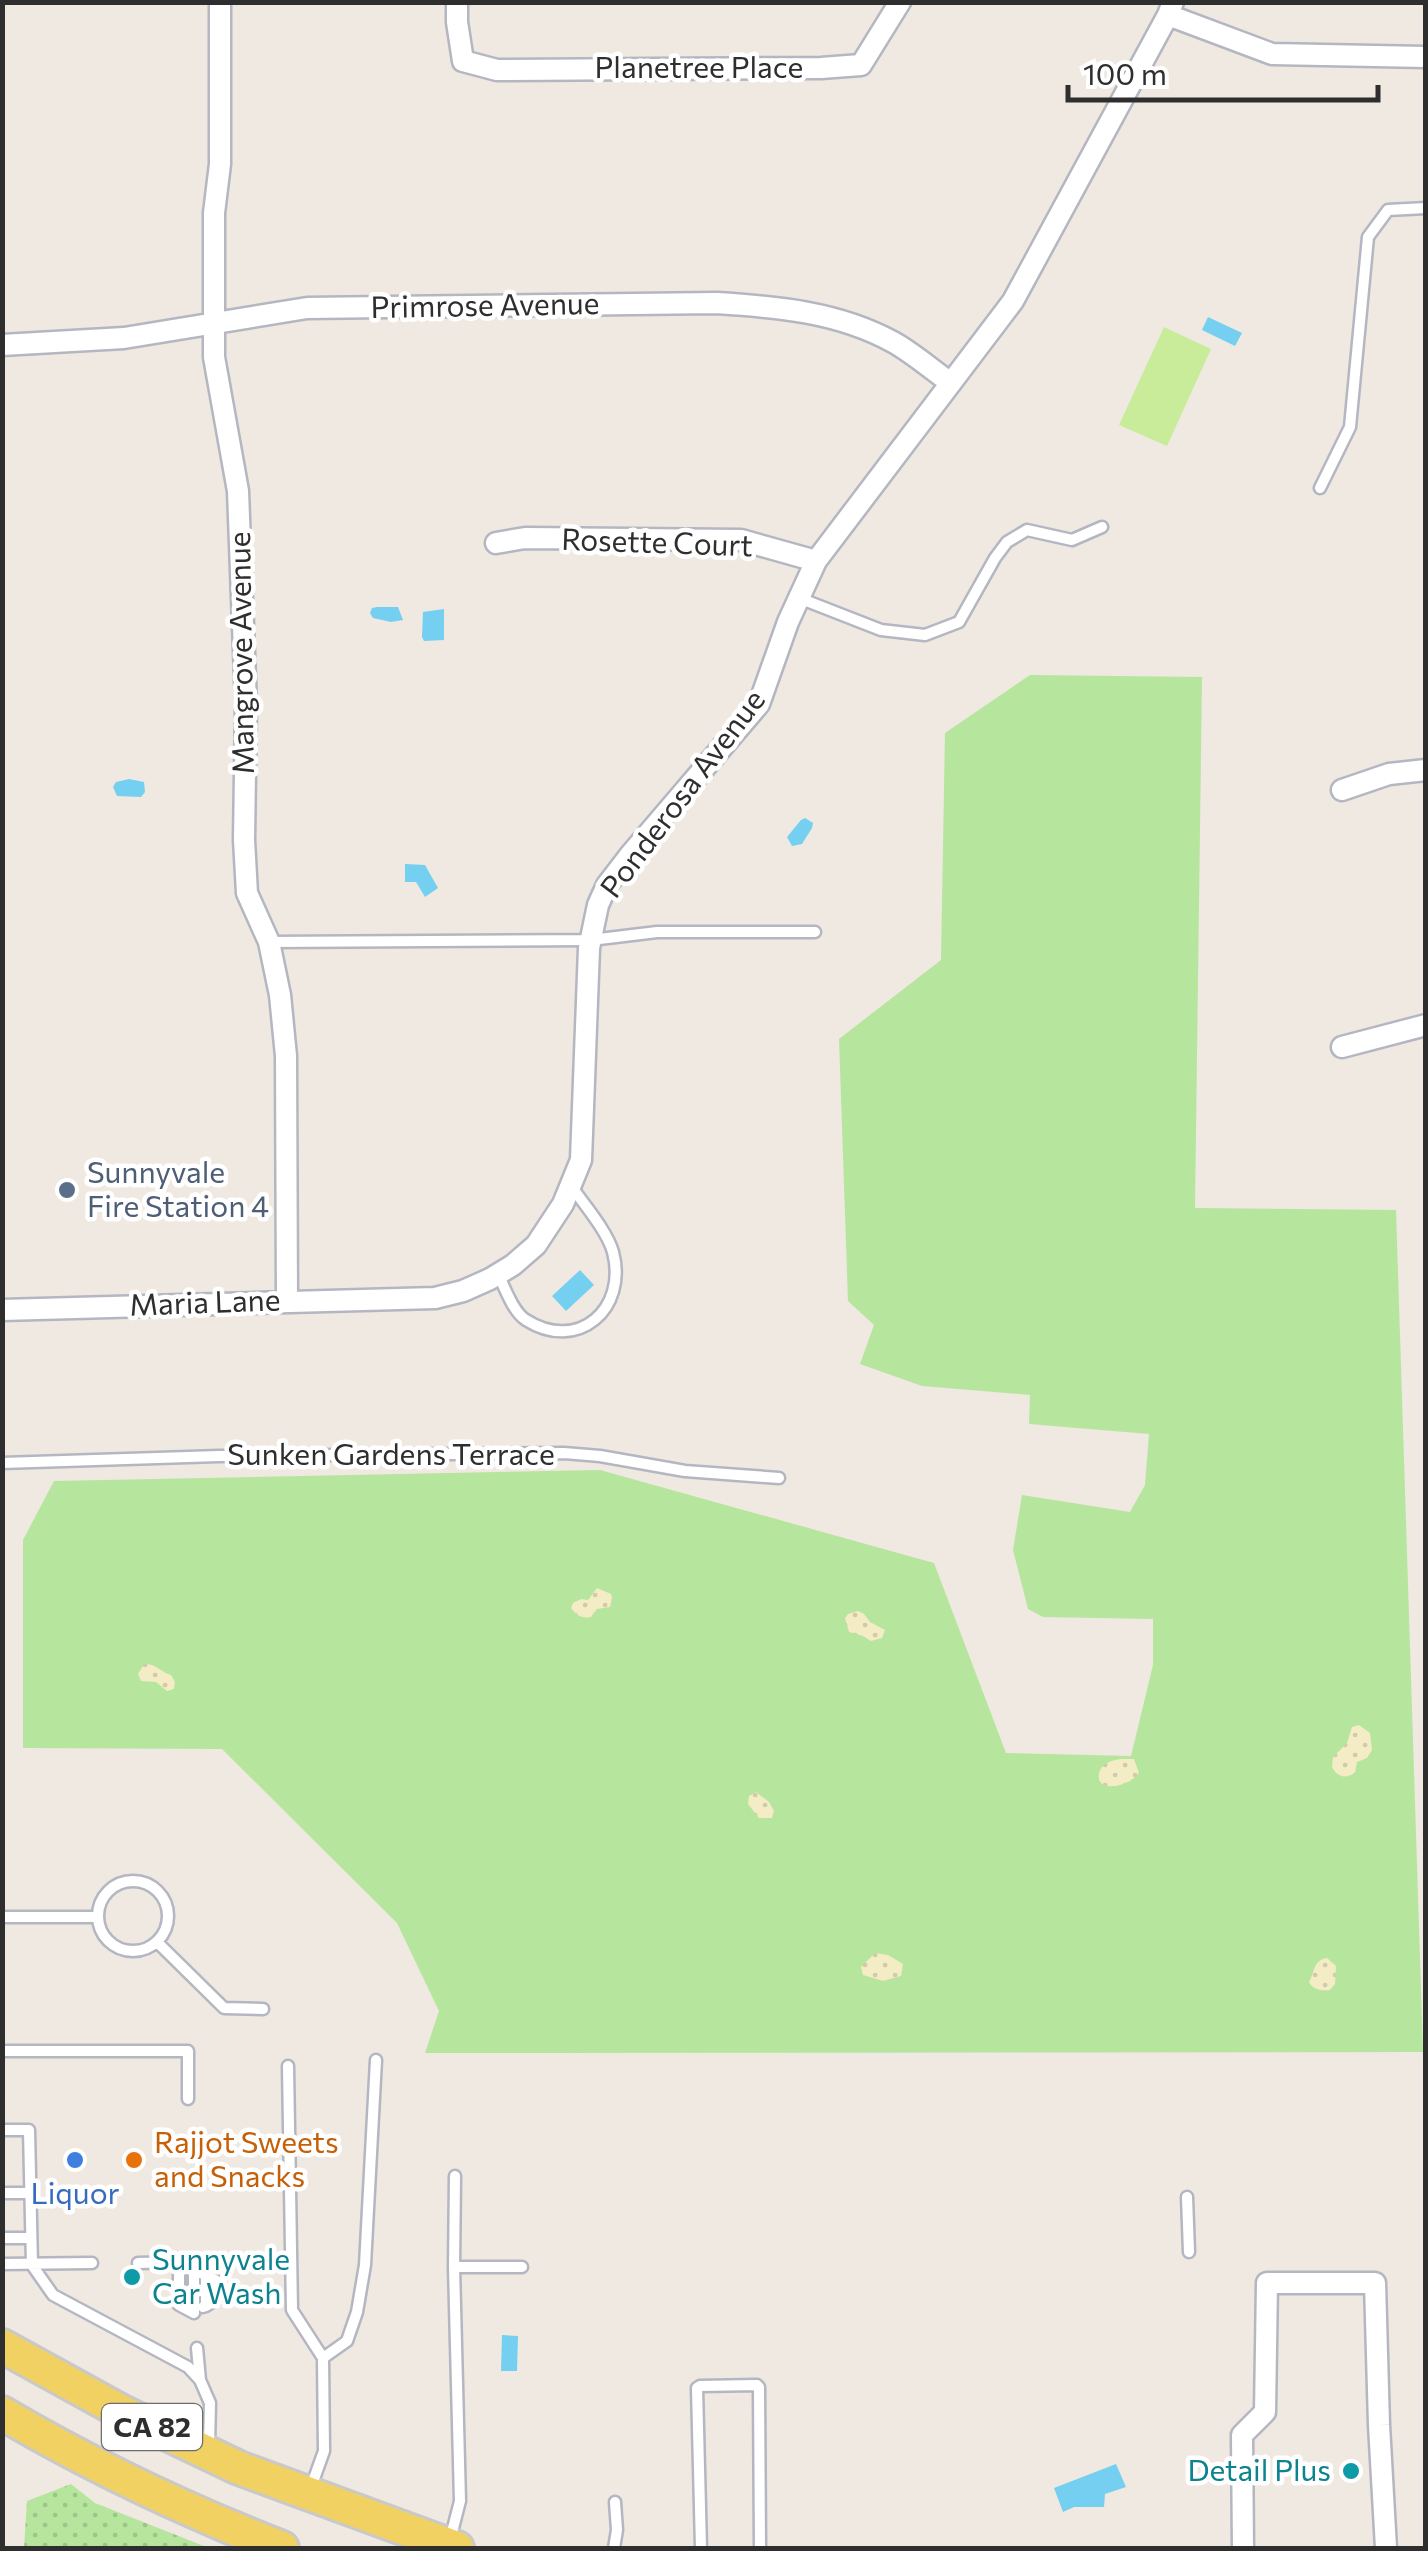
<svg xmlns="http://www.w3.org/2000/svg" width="1428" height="2551" font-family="Commissioner,sans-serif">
	<defs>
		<pattern id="sand-dots" width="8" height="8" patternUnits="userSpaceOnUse" patternTransform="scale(2.5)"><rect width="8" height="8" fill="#f3ecc5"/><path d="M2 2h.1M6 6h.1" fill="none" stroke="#d1cbaa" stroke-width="1.8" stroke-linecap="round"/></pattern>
		<pattern id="park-dots" width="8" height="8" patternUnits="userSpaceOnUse" patternTransform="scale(2.5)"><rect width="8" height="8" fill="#b6e59e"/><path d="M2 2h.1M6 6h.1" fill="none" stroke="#9dc588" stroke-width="1.8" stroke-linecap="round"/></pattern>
	</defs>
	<rect width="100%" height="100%" fill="#efe9e1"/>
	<path fill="#b6e59e" d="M 1030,675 L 1202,677 L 1195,1208 L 1396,1210 L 1423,2052 L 425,2053 L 439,2011 L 397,1923 L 222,1749 L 23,1748 L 23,1540 L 54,1481 L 600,1470 L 934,1563 L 1006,1753 L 1131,1756 L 1153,1665 L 1153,1619 L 1043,1617 L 1028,1609 L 1013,1550 L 1022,1495 L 1130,1512 L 1145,1485 L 1149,1434 L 1029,1424 L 1030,1395 L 922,1386 L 860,1364 L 874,1325 L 848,1301 L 839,1039 L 941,960 L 945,733 Z"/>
	<path fill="url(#sand-dots)" d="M 597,1588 L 611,1594 L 612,1598 L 610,1607 L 597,1609 L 591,1617 C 582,1619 576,1615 571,1608 L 573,1603 L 581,1599 L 588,1600 Z
		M 858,1611 L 864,1614 L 870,1622 L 885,1630 L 882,1638 L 871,1641 L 863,1636 L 849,1632 L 845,1618 L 848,1614 Z
		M 144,1664 C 155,1663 161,1672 171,1675 L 175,1682 L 174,1689 L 167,1691 L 156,1682 L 141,1681 L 138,1674 Z
		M 1359,1725 L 1370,1733 L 1372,1750 L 1367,1758 L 1357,1762 L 1355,1773 C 1345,1779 1337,1777 1332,1767 L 1333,1757 L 1347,1743 L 1352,1727 Z
		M 1120,1759 L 1134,1759 L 1139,1773 C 1131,1783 1115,1789 1103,1785 L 1099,1780 C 1097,1766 1108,1761 1120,1759 Z
		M 756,1792 L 769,1802 L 774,1811 L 772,1818 L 759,1818 L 748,1804 L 749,1796 Z
		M 875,1953 L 888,1955 L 903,1964 L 901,1976 L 883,1981 L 863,1975 L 861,1967 Z
		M 1327,1958 L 1336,1966 L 1335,1984 L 1330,1990 C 1322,1991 1313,1990 1309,1982 C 1315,1972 1313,1960 1327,1958 Z"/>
	<path fill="url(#park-dots)" d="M 71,2484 L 95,2503 L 209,2548 L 24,2548 L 27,2501 Z"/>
	<path fill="#c9ec9a" d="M 1164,327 L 1211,349 L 1167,446 L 1119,425 Z"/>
	<path fill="#75cff0" d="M 1208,317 L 1242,333 L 1235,346 L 1202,330 Z
		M 377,607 L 398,607 L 403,620 L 391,622 L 373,618 L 370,613 L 372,608 Z
		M 444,609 L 444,640 L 424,641 L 422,637 L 423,612 Z
		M 129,779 L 144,782 L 145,792 L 141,797 L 117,796 L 113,787 L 116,782 Z
		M 805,818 L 813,823 L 812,828 L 802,844 L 792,846 L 787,837 L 801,820 Z
		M 405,864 L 425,865 L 438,888 L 425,897 L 416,882 L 405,882 Z
		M 580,1270 L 594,1285 L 566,1311 L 552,1296 Z
		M 502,2335 L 518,2336 L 517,2371 L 501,2371 Z
		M 1116,2464 L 1126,2487 L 1105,2494 L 1104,2507 L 1074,2507 L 1063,2512 L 1054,2488 Z"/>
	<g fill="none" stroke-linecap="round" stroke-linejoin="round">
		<g stroke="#b4b7c1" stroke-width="15">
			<path id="lane" d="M 1320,488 L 1350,427 L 1368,237 L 1388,210 L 1426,208
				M 799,598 L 881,630 L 925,635 L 959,622 L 995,558 L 1007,542 L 1027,530 L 1072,540 L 1102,527
				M 270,942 L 591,940 L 657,932 L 815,932
				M 498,1274 C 505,1288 513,1312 526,1320 C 578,1353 628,1309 613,1252 C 607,1231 584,1204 571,1186
				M 2,1463 L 219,1456 L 564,1453 L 600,1456 L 685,1471 L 779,1478
				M98 1916a35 35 0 1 1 70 0a35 35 0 1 1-70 0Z
				M 2,1917 L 98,1917
				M 157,1942 L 224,2008 L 263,2009
				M 2,2051 L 188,2051 L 188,2099
				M 288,2066 L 292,2310 L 323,2358
				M 2,2130 L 29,2130 L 32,2265 L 53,2295 L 188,2367 L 200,2380
				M 2,2193 L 31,2193
				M 1187,2197 L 1189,2252
				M 2,2238 L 31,2238
				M 179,2262 L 217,2281 L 217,2299 L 206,2306
				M 138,2263 L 179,2262 L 179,2305 L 194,2313
				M 2,2264 L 92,2263
				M 454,2267 L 522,2267
				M 194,2269 L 194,2313
				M 203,2307 L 206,2306 L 206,2275
				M 197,2348 L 200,2380 L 210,2403 L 209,2445
				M 323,2358 L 347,2341 L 357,2312 L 365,2265 L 376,2060
				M 310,2490 L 324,2451 L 323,2358
				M 450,2540 L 460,2501 L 454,2267 L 455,2176
				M 614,2548 L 617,2530 L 615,2502
				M 701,2548 L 697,2388 L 700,2386 L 757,2385 L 759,2387 L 760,2548"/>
		</g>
		<g stroke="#b4b7c1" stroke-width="25">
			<path id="street" d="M 220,2 L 220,164 L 214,213 L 214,357 L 238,491 L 246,705 L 244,840 L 247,893 L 269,942 L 280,995 L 286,1056 L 287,1301
				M 457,2 L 457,22 L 463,61 L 497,70 L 821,68 L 861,65 L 900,2
				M 1168,15 L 1272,54 L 1426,57
				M 2,345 L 124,338 L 307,308 L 717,303 C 778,307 838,312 893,342 C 913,353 932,370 951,383
				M 496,543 L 525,538 L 741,540 L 816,561
				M 1342,790 L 1389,774 L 1426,770
				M 1342,1047 L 1426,1025
				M 2,1310 L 435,1298 L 463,1291 L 490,1279 L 513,1265 L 536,1245 L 563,1204 L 581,1160 L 589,948 L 598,905 L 607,885 L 630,855 L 759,704 L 788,622 L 816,561 L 1013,301 L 1168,15 L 1173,2
				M 1243,2548 L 1242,2435 L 1265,2412 L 1267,2283 L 1375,2283 L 1379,2425 L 1386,2548"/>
		</g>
		<g stroke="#c9c9c9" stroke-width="38">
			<path id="primary" d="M 2,2346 L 122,2412 L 239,2468 L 457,2548
				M 2,2413 C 92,2466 185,2510 282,2548"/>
		</g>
		<use href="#lane" stroke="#fff" stroke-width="10"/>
		<use href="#street" stroke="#fff" stroke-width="20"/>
		<use href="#primary" stroke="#f2d163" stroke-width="32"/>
	</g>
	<circle fill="#5c6f8a" stroke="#fff" stroke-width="4" cx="67" cy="1190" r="10"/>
	<circle fill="#3f7fe0" stroke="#fff" stroke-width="4" cx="75" cy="2160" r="10"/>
	<circle fill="#e8710a" stroke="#fff" stroke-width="4" cx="134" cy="2160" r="10"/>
	<g fill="#0f9aa8" stroke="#fff" stroke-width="4">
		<circle cx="132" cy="2277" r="10"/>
		<circle cx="1351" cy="2471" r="10"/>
	</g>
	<g text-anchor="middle" stroke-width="9" stroke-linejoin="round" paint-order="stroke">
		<rect fill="#fff" stroke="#6d6d6d" stroke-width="2.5" x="102" y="2404" width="100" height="46" rx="8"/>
		<g font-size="28" font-weight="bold" fill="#2e2e2e">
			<text x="152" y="2437">CA 82</text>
		</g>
		<g font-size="30" fill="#2e2e2e" stroke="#fff">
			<text x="699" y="78">Planetree Place</text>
			<text transform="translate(485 306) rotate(-1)" y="10">Primrose Avenue</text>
			<text transform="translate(657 543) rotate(2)" y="10">Rosette Court</text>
			<text transform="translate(242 653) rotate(-91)" y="10">Mangrove Avenue</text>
			<text transform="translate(683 794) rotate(-53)" y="10">Ponderosa Avenue</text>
			<text transform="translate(205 1303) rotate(-2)" y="10">Maria Lane</text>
			<text x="391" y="1465">Sunken Gardens Terrace</text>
		</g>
		<g font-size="30" fill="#4e5e75" stroke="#fff" text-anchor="start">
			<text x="87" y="1183">Sunnyvale<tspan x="87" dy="34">Fire Station 4</tspan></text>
		</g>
		<g font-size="30" fill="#c56008" stroke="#fff" text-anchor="start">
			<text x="154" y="2153">Rajjot Sweets<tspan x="154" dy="34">and Snacks</tspan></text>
		</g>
		<g font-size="30" fill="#366cbe" stroke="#fff">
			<text x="75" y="2204">Liquor</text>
		</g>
		<g font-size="30" fill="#0d838f" stroke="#fff" text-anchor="start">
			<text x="152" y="2270">Sunnyvale<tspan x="152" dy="34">Car Wash</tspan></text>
			<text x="1331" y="2481" text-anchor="end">Detail Plus</text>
		</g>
	</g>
	<rect width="1428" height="2551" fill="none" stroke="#2e2e2e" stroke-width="10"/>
	<path d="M1068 85v15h310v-15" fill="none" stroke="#2e2e2e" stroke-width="5"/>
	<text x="1083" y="85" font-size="30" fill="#2e2e2e" stroke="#ffffff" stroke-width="8" paint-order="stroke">100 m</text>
</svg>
